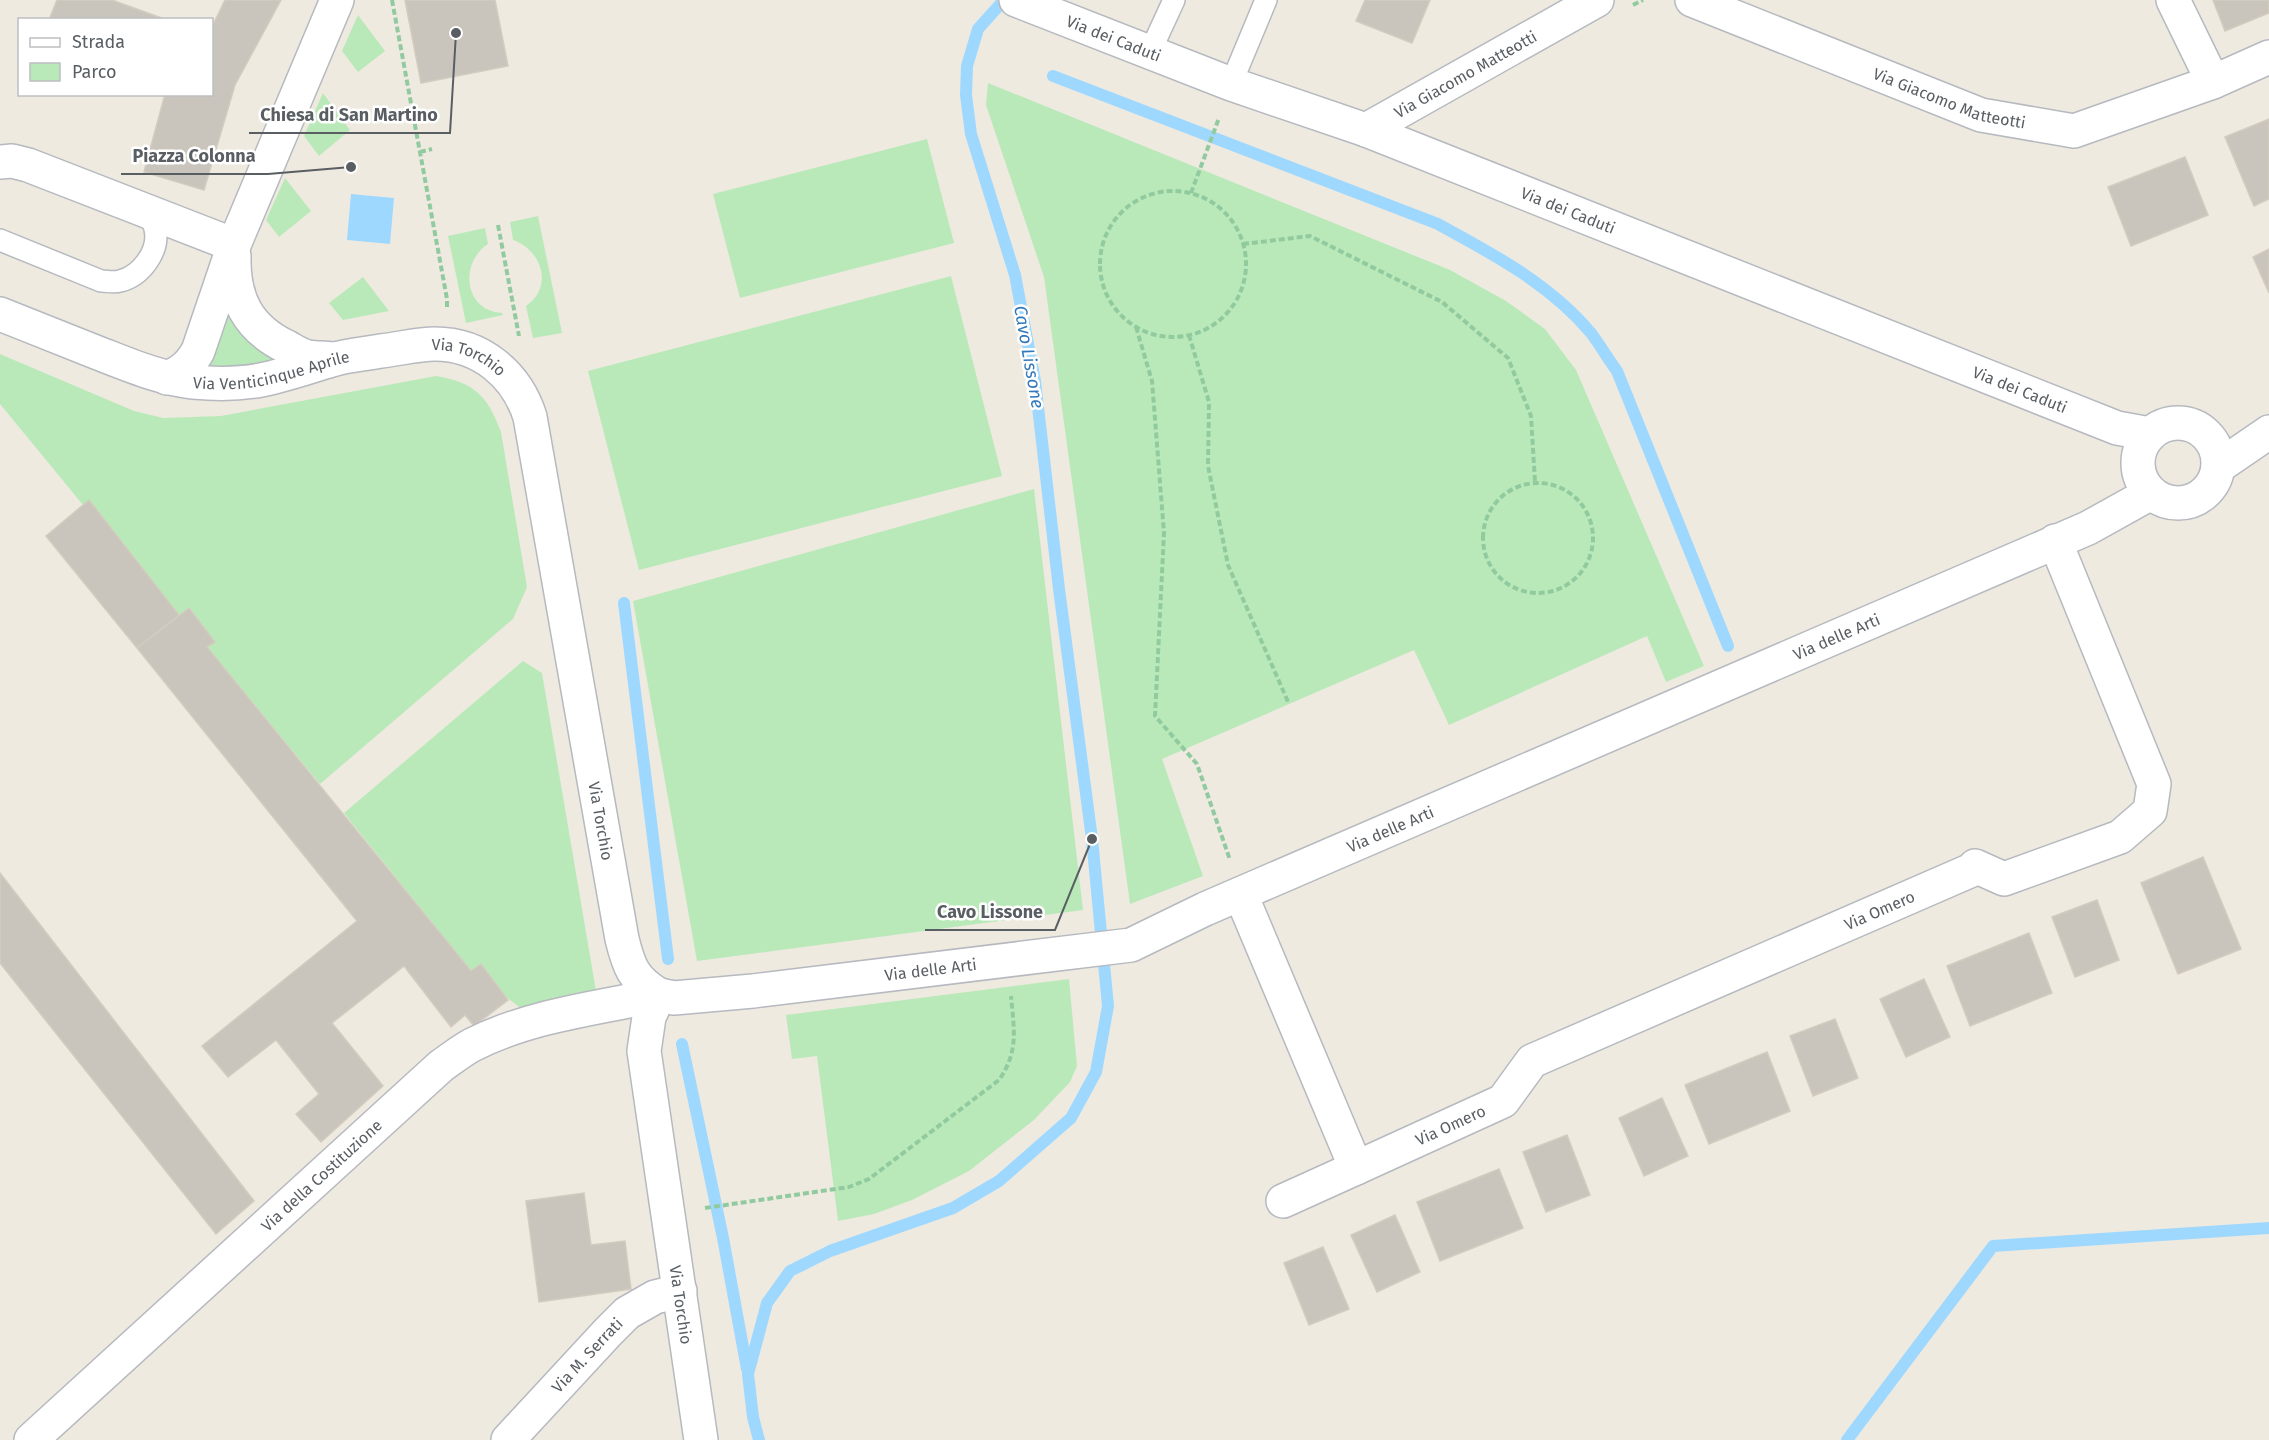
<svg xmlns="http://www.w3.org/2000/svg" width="2269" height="1440" font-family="'Fira Sans',sans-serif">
	<rect width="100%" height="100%" fill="#eeeae0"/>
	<path fill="#bae9b9" d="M 358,15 L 385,51 L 358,72 L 342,51 Z
		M 988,83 L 1450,270 L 1506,301 L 1545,329 L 1576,370 L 1704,666 L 1666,682 L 1647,636 L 1449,725 L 1414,650 L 1162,759 L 1203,876 L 1130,904 L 1044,277 L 986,105 Z
		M 323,93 L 350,130 L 319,156 L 304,136 Z
		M 927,139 L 954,243 L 740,298 L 713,194 Z
		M 285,178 L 311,211 L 279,237 L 266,220 Z
		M 538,216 L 562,333 L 533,338 L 526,306 C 554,287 542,250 513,240 L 510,222 Z
		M 485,228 L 488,244 C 459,263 464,311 502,313 L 503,315 L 466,323 L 448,236 Z
		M 951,276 L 1002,476 L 639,570 L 588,371 Z
		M 363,277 L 389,311 L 343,320 L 329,303 Z
		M 226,299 L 286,363 L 204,372 Z
		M 0,354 L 134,411 L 163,418 L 221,416 L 436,376 C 474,382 488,396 501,432 L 527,587 L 513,619 L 320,784 L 207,647 L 214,642 L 189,608 L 179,615 L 89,500 L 83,505 L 0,404 Z
		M 1034,489 L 1083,910 L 697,961 L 633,601 Z
		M 523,661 L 542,673 L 597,997 L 526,1012 L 471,971 L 344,813 Z
		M 1069,979 L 1077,1066 L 1070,1082 L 1034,1120 L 969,1171 L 912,1200 L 874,1214 L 838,1221 L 817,1056 L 792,1059 L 786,1015 Z"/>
	<path fill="#9fd8ff" d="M 351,194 L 394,198 L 390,244 L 347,240 Z"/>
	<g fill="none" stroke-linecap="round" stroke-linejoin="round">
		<path stroke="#9fd8ff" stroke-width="12" d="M 1053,76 L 1438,224 C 1493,254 1550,284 1591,333 C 1600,345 1608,359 1617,371 L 1728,646
			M 624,603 L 668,959
			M 682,1044 L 723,1238 L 747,1369
			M 759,1440 L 753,1417 L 748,1374 L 767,1303 L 790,1271 L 830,1251 L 953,1208 L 999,1181 L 1071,1118 L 1096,1072 L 1108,1006 L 1092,839 L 1059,589 L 1035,381 L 1015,275 L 971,134 L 966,95 L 967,66 L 978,29 L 1004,0
			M 1847,1440 L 1993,1246 L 2269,1228"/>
	</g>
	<path fill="#c9c5bd" stroke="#d3ccbe" stroke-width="1.5" d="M 57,0 L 112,0 L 167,20 L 49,20 Z
		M 225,0 L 281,0 L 235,85 L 204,190 L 144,172 L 165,94 L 212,94 L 212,27 Z
		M 405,0 L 495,0 L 508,66 L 421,83 Z
		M 1365,0 L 1430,0 L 1412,43 L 1356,21 Z
		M 2213,0 L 2269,0 L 2269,13 L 2225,31 Z
		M 2269,119 L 2269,199 L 2254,206 L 2225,137 Z
		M 2185,157 L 2208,215 L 2131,246 L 2108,187 Z
		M 2269,249 L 2269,293 L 2253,257 Z
		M 89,500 L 179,615 L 137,648 L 46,536 Z
		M 189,608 L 215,642 L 207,647 L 471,971 L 481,964 L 508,1000 L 474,1026 L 465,1015 L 451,1027 L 404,966 L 332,1023 L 383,1086 L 321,1142 L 296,1114 L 319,1094 L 276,1040 L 228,1077 L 202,1046 L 357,921 L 137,648 Z
		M 2203,857 L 2241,949 L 2178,974 L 2141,883 Z
		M 0,873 L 254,1201 L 216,1234 L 0,963 Z
		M 2097,900 L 2119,960 L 2075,977 L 2052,917 Z
		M 2029,933 L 2052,993 L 1970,1026 L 1947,966 Z
		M 1924,979 L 1950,1037 L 1906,1057 L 1880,999 Z
		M 1835,1019 L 1858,1078 L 1813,1096 L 1790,1036 Z
		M 1767,1052 L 1790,1111 L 1709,1144 L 1685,1085 Z
		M 1662,1098 L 1688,1156 L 1644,1176 L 1619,1118 Z
		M 1567,1135 L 1590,1195 L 1546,1212 L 1523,1152 Z
		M 1499,1169 L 1523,1228 L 1440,1261 L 1417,1202 Z
		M 584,1193 L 591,1245 L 625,1241 L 631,1289 L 539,1302 L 526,1201 Z
		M 1395,1215 L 1420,1272 L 1377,1292 L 1351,1235 Z
		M 1323,1247 L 1349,1309 L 1309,1325 L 1284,1263 Z"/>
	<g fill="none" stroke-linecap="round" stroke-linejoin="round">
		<g stroke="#b6b9bf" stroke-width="24">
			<path id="lane" d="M 1150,52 L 1174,0
				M 1231,84 L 1266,0
				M 0,240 L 101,281 C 107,281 114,283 120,281 C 141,276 160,251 155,229 C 154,223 149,217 147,211"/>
		</g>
		<g stroke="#b6b9bf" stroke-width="36">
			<g id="street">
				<path id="s1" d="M 1016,0 L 1231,84 L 1366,130 L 2117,428 L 2150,434"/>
				<path id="s2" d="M 1692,0 L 1981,115 L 2074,131 L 2213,82 L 2269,57"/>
				<path d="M 2173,0 L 2213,82"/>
				<path id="s3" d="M 1366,130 L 1597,0"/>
				<path d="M 0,162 L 12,161 L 28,165 L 234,245"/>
				<path d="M 234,256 C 233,298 247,328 287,347 C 294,351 301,356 309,357 C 316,358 324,358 332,359"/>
				<path id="s4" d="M 0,314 C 32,327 65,340 98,353 C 129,365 159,378 193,382 C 215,384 240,384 261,380 C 286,375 308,367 332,360 C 347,355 365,354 381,351 C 399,349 418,344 435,344 C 481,344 517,375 530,417 L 622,939 C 629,967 633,979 659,995"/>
				<path d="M 167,378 C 182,372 190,365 198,351 L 234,245 L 337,0"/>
				<circle cx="2178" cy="463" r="40"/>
				<path d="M 2218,467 L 2269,432"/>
				<path id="s5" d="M 1241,895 L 1356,1168 L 1503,1101 L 1532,1061 L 1974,869 L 1975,866 L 2004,879 L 2120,837 L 2150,811 L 2154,784 L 2055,541"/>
				<path id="s6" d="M 659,995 L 649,1017 L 644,1051 L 701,1440"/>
				<path d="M 1283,1201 L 1356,1168"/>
				<path id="s7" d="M 31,1440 L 441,1066 C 451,1059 461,1051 472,1045 C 529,1016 596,1008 659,995 L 674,998 L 753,991 L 1131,945 L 1205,909 L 2088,528 L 2151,493"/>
				<path id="s8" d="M 508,1440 L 608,1332 L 627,1313 L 655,1297 L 680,1291"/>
			</g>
		</g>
		<path stroke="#92caa0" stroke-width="4" stroke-dasharray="6 3" stroke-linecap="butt" d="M 392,0 L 447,299 L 447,309
			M 1633,5 L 1643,0
			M 420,152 L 432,149
			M1100 264a73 73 0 1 1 146 0a73 73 0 1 1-146 0Z
			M 1191,193 L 1219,118
			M 498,225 L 519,336
			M 1243,244 L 1310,236 L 1442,302 L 1508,358 L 1531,416 L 1535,482
			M 1136,327 L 1152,381 L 1164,533 L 1155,716 L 1197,764 L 1230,860
			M 1189,335 L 1209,402 L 1208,466 L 1228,565 L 1289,704
			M1483 538a55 55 0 1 1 110 0a55 55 0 1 1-110 0Z
			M 705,1208 L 849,1187 L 869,1179 L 999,1080 C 1019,1051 1014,1030 1011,996"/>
		<use href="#lane" stroke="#fff" stroke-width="21"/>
		<use href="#street" stroke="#fff" stroke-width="33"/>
	</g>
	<g text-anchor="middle" stroke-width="5" stroke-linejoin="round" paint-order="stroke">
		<g font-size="16" fill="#595e63" stroke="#fff">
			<text dy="6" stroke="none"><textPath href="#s1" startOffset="105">Via dei Caduti</textPath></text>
			<text dy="6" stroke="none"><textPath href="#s3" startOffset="114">Via Giacomo Matteotti</textPath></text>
			<text dy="6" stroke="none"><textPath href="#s2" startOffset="276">Via Giacomo Matteotti</textPath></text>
			<text dy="6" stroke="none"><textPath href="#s1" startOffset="591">Via dei Caduti</textPath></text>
			<text dy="6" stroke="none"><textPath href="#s4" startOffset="488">Via Torchio</textPath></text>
			<text dy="6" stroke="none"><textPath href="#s4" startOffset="285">Via Venticinque Aprile</textPath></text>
			<text dy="6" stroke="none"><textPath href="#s1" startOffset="1077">Via dei Caduti</textPath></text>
			<text dy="6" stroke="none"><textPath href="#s7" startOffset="2032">Via delle Arti</textPath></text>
			<text dy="6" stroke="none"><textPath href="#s4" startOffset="990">Via Torchio</textPath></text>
			<text dy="6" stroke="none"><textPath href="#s7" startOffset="1546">Via delle Arti</textPath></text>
			<text dy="6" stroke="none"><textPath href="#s5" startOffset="886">Via Omero</textPath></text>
			<text dy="6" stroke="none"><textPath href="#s7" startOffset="1060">Via delle Arti</textPath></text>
			<text dy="6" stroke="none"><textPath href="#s5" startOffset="400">Via Omero</textPath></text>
			<text dy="6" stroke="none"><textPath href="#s7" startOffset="393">Via della Costituzione</textPath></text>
			<text dy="6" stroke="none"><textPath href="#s6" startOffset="315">Via Torchio</textPath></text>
			<text dy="6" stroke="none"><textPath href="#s8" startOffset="116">Via M. Serrati</textPath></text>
		</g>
		<g font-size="18" font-style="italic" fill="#3178bc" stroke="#fff">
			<text transform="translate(1029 357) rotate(80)" y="6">Cavo Lissone</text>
		</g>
	</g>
	<path fill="none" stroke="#595e63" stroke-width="2" d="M456 33L450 133H249M351 167L268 174H121M1092 839L1055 930H925"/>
	<g fill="#595e63" stroke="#fff" stroke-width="2">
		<circle cx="456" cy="33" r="6"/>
		<circle cx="351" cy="167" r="6"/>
		<circle cx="1092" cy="839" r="6"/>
	</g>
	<g font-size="18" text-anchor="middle" font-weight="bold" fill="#595e63" stroke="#fff" stroke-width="5" stroke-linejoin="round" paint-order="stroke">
		<text x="349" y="121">Chiesa di San Martino</text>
		<text x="194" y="162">Piazza Colonna</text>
		<text x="990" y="918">Cavo Lissone</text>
	</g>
	<rect x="18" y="18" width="195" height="78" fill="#ffffff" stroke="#bdbfc1" stroke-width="1.5"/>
	<rect x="30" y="38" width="30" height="9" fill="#ffffff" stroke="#bdbfc1" stroke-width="1.5"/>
	<text x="72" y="48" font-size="18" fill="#595e63">Strada</text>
	<rect x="30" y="63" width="30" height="18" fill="#bae9b9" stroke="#bdbfc1" stroke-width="1.5"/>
	<text x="72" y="78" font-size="18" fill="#595e63">Parco</text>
</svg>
